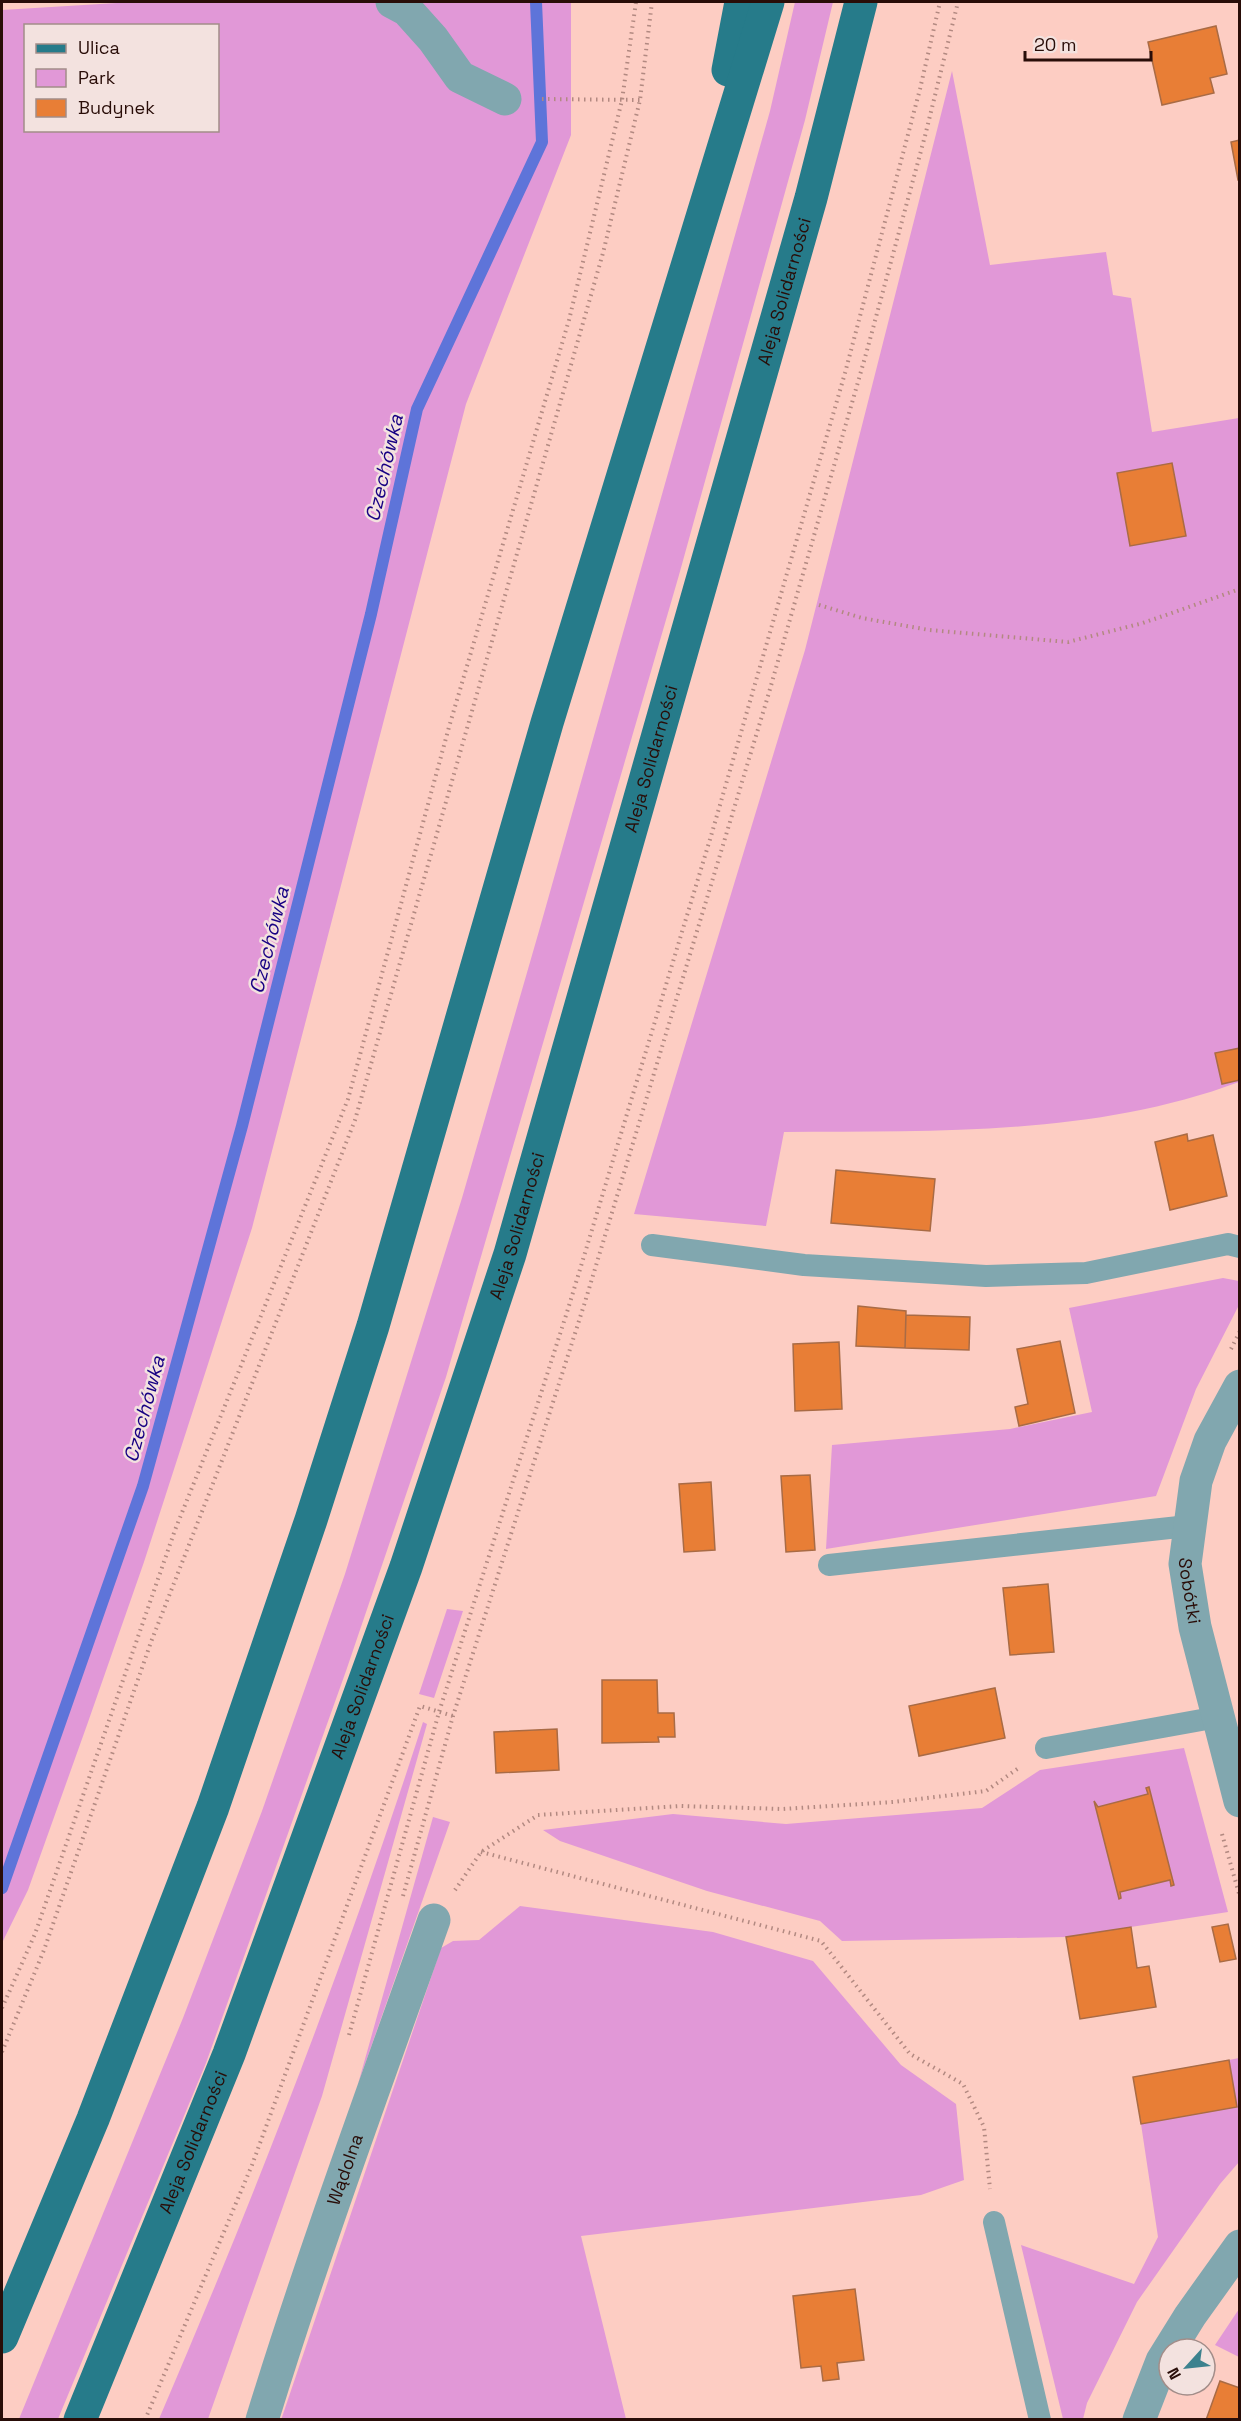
<svg xmlns="http://www.w3.org/2000/svg" width="1241" height="2421" font-family="'Space Grotesk',sans-serif">
	<rect width="100%" height="100%" fill="#fdcdc3"/>
	<path fill="#e198d7" fill-rule="evenodd" d="M 133,2 L 571,2 L 571,135 L 466,404 L 252,1228 L 144,1562 L 87,1725 L 28,1890 L 2,1943 L 2,10 ZM 26,26 L 218,26 L 218,130 L 26,130 Z
		M 795,2 L 833,2 L 805,120 L 679,575 L 446,1377 L 346,1671 L 206,2063 L 58,2419 L 19,2419 L 183,2018 L 262,1811 L 345,1574 L 462,1198 L 539,931 L 770,111 Z
		M 952,71 L 990,265 L 1106,252 L 1113,295 L 1131,298 L 1152,432 L 1239,418 L 1239,1082 C 1094,1136 936,1131 784,1132 L 766,1226 L 634,1214 L 805,650 Z
		M 1223,1278 L 1239,1281 L 1239,1305 L 1196,1389 L 1156,1496 L 826,1549 L 832,1445 L 1010,1429 L 1092,1412 L 1069,1308 Z
		M 447,1609 L 463,1611 L 434,1698 L 419,1694 Z
		M 423,1722 L 427,1724 L 322,2096 L 208,2419 L 159,2419 C 257,2191 347,1959 423,1722 Z
		M 1184,1748 L 1228,1912 L 1066,1937 L 842,1941 L 820,1921 L 707,1891 L 560,1841 L 543,1830 L 673,1814 L 786,1824 L 982,1808 L 1040,1770 Z
		M 433,1817 L 450,1822 L 358,2084 Z
		M 520,1906 L 713,1932 L 813,1961 L 901,2065 L 956,2104 L 964,2180 L 921,2195 L 581,2236 L 626,2419 L 281,2420 L 441,1948 L 453,1941 L 479,1940 Z
		M 1239,2058 L 1239,2162 L 1220,2184 L 1137,2302 L 1087,2403 L 1083,2419 L 1063,2419 L 1021,2245 L 1134,2284 L 1158,2237 L 1141,2124 L 1237,2107 L 1229,2060 Z
		M 1239,2309 L 1239,2357 L 1215,2345 Z"/>
	<g fill="none" stroke-linecap="round" stroke-linejoin="round">
		<path stroke="#5e74d9" stroke-width="12" d="M 2,1888 L 143,1486 L 242,1126 L 371,614 L 417,409 L 542,142 L 536,2"/>
	</g>
	<path fill="#e87e36" stroke="#a96b45" stroke-width="1.5" d="M 1216,26 L 1227,74 L 1210,78 L 1214,93 L 1162,105 L 1148,42 Z
		M 1240,140 L 1240,180 L 1238,180 L 1231,142 Z
		M 1172,463 L 1186,536 L 1130,546 L 1117,473 Z
		M 1240,1048 L 1240,1080 L 1222,1084 L 1215,1053 Z
		M 1187,1134 L 1188,1141 L 1213,1135 L 1227,1196 L 1170,1210 L 1155,1142 Z
		M 836,1170 L 935,1179 L 930,1231 L 831,1223 Z
		M 858,1306 L 906,1311 L 905,1348 L 856,1346 Z
		M 906,1315 L 970,1317 L 969,1350 L 905,1348 Z
		M 1060,1341 L 1075,1413 L 1019,1426 L 1015,1407 L 1028,1404 L 1017,1349 Z
		M 839,1342 L 842,1409 L 795,1411 L 793,1344 Z
		M 810,1475 L 815,1550 L 786,1552 L 781,1476 Z
		M 711,1482 L 715,1550 L 684,1552 L 679,1484 Z
		M 1048,1584 L 1054,1652 L 1010,1655 L 1003,1588 Z
		M 602,1680 L 657,1680 L 658,1713 L 674,1713 L 675,1737 L 658,1737 L 659,1742 L 602,1743 Z
		M 995,1688 L 1005,1738 L 919,1756 L 909,1706 Z
		M 557,1729 L 559,1770 L 496,1773 L 494,1732 Z
		M 1149,1787 L 1174,1885 L 1171,1886 L 1170,1880 L 1120,1892 L 1121,1898 L 1119,1899 L 1094,1801 L 1098,1807 L 1148,1794 L 1146,1788 Z
		M 1228,1924 L 1236,1959 L 1220,1962 L 1212,1927 Z
		M 1131,1927 L 1137,1968 L 1149,1966 L 1156,2007 L 1080,2019 L 1066,1937 Z
		M 1229,2060 L 1237,2107 L 1141,2124 L 1133,2077 Z
		M 855,2289 L 864,2360 L 837,2363 L 839,2379 L 823,2381 L 821,2366 L 801,2368 L 793,2296 Z
		M 1220,2381 L 1240,2388 L 1240,2420 L 1206,2420 Z"/>
	<g fill="none" stroke-linecap="round" stroke-linejoin="round">
		<path stroke="#b28981" stroke-width="4" stroke-dasharray="1.5 4.5" stroke-linecap="butt" d="M 542,99 L 640,100
			M 819,605 L 862,618 L 929,630 L 1068,642 L 1143,623 L 1240,589
			M 1231,1349 L 1240,1331
			M 1222,1834 L 1240,1897
			M 481,1852 L 821,1941 L 910,2054 L 963,2084 L 984,2127 L 990,2189
			M 455,1890 L 481,1852 L 538,1815 L 680,1806 L 783,1809 L 893,1802 L 986,1791 L 1020,1767
			M 403,1896 L 453,1716 L 585,1302 L 768,696 L 866,354 L 925,136 L 958,2
			M 2,2008 L 35,1934 L 175,1530 L 348,1099 L 449,727 L 569,320 L 622,100 L 636,2
			M 349,2035 L 439,1712 L 568,1309 L 711,836 L 845,373 L 920,89 L 940,2
			M 2,2052 L 44,1950 L 151,1642 L 355,1120 L 603,253 L 640,100 L 652,2
			M 145,2420 L 252,2165 L 420,1706 L 453,1716"/>
		<path stroke="#81a7af" stroke-width="22" d="M 652,1245 L 804,1265 L 986,1276 L 1086,1273 L 1228,1244 L 1240,1247
			M 829,1565 L 1188,1526
			M 1046,1748 L 1218,1717
			M 994,2222 L 1040,2420"/>
		<g stroke="#81a7af" stroke-width="33">
			<path d="M 392,2 L 407,10 L 433,39 L 460,77 L 505,99"/>
			<path id="s1" d="M 1240,1386 L 1210,1441 L 1196,1481 L 1185,1564 L 1195,1627 L 1240,1801"/>
			<path id="s2" d="M 262,2420 C 314,2251 375,2086 434,1920"/>
			<path d="M 1139,2420 L 1162,2361 L 1190,2316 L 1240,2246"/>
		</g>
		<g stroke="#267b8a" stroke-width="33">
			<path d="M 728,70 L 741,2"/>
			<path d="M 2,2337 L 93,2119 L 213,1807 L 311,1520 L 373,1326 L 547,723 L 768,2"/>
			<path id="s3" d="M 80,2420 L 229,2054 L 406,1567 L 510,1254 L 811,198 L 861,2"/>
		</g>
	</g>
	<g text-anchor="middle" stroke-width="5" stroke-linejoin="round" paint-order="stroke">
		<g font-size="18" fill="#290d08" stroke="#f3e2df">
			<text dy="6" stroke="none"><textPath href="#s3" startOffset="2244">Aleja Solidarności</textPath></text>
			<text dy="6" stroke="none"><textPath href="#s3" startOffset="1758">Aleja Solidarności</textPath></text>
			<text dy="6" stroke="none"><textPath href="#s3" startOffset="1272">Aleja Solidarności</textPath></text>
			<text dy="6" stroke="none"><textPath href="#s1" startOffset="216">Sobótki</textPath></text>
			<text dy="6" stroke="none"><textPath href="#s3" startOffset="786">Aleja Solidarności</textPath></text>
			<text dy="6" stroke="none"><textPath href="#s3" startOffset="300">Aleja Solidarności</textPath></text>
			<text dy="6" stroke="none"><textPath href="#s2" startOffset="264">Wądolna</textPath></text>
		</g>
		<g font-size="20" font-style="italic" fill="#170083" stroke="#f3e2df">
			<text transform="translate(384 468) rotate(-77)" y="7">Czechówka</text>
			<text transform="translate(269 940) rotate(-76)" y="7">Czechówka</text>
			<text transform="translate(144 1409) rotate(-75)" y="7">Czechówka</text>
		</g>
	</g>
	<rect width="1241" height="2421" fill="none" stroke="#290d08" stroke-width="6"/>
	<rect x="24" y="24" width="195" height="108" fill="#f3e2df" stroke="#a28d89" stroke-width="1.5"/>
	<rect x="36" y="44" width="30" height="9" fill="#267b8a" stroke="#a28d89" stroke-width="1.5"/>
	<text x="78" y="54" font-size="18" fill="#290d08">Ulica</text>
	<rect x="36" y="69" width="30" height="18" fill="#e198d7" stroke="#a28d89" stroke-width="1.5"/>
	<text x="78" y="84" font-size="18" fill="#290d08">Park</text>
	<rect x="36" y="99" width="30" height="18" fill="#e87e36" stroke="#a28d89" stroke-width="1.5"/>
	<text x="78" y="114" font-size="18" fill="#290d08">Budynek</text>
	<g transform="translate(1187 2367) rotate(243)"><circle r="28" fill="#f3e2df" stroke="#a28d89" stroke-width="1.5"/>
	<path d="M0-4.5L10 22L0 15L-10 22Z" fill="#3c828e"/>
	<text y="-9" font-size="16" font-weight="bold" text-anchor="middle" fill="#290d08">N</text>
	</g>
	<path d="M1025 51v9h126v-9" fill="none" stroke="#290d08" stroke-width="3"/>
	<text x="1034" y="51" font-size="18" fill="#290d08" stroke="#f3e2df" stroke-width="4.5" paint-order="stroke">20 m</text>
</svg>
